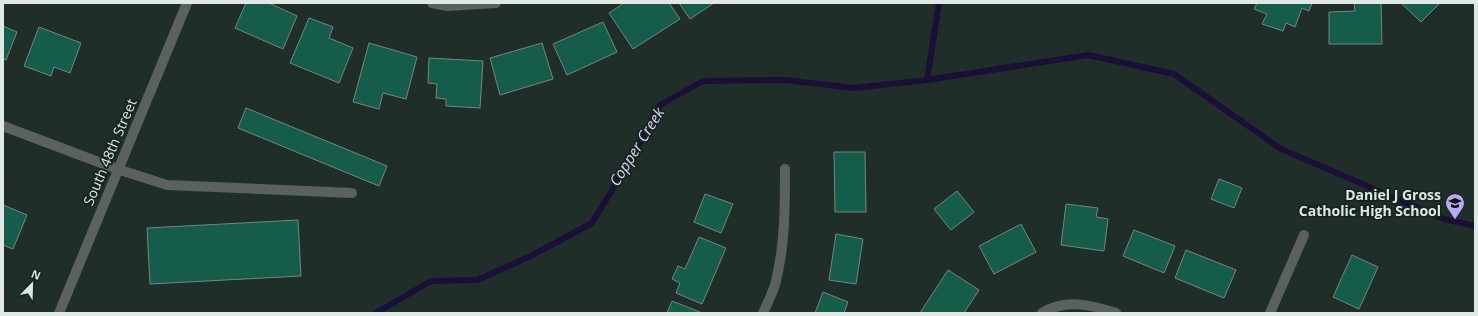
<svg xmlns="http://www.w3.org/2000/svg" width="1478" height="316" font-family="'Open Sans',sans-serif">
	<rect width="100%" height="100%" fill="#202e29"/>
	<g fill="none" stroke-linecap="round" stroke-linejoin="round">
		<path stroke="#1b0f37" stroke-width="6" d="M 927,80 L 939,3
			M 376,313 L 431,281 L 477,280 L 529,257 L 592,223 L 631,159 L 660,105 L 703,81 L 785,80 L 854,88 L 927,80 L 1088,55 L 1174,74 L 1281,149 L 1444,219 L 1475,226"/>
	</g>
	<path fill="#165c4a" stroke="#758680" d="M 246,3 L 269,3 L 297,16 L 283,49 L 235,28 Z
		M 624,3 L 669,3 L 680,19 L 633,49 L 609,13 Z
		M 679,3 L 714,3 L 690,19 Z
		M 1257,3 L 1312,3 L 1309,11 L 1302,8 L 1295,27 L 1286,23 L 1283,31 L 1262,24 L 1267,14 L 1254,9 Z
		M 1354,3 L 1381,3 L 1382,44 L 1329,44 L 1329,12 L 1355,11 Z
		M 1401,3 L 1440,3 L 1421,22 Z
		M 309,18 L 333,27 L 329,38 L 353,48 L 339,83 L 290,63 Z
		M 603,22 L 617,52 L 567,75 L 553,44 Z
		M 3,26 L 17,32 L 6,60 L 3,59 Z
		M 39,27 L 81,43 L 70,73 L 54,67 L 51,76 L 24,66 Z
		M 369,43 L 417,57 L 406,99 L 383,93 L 379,109 L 353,102 Z
		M 542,43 L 553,79 L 500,95 L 490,58 Z
		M 429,58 L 483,61 L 480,108 L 446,106 L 446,99 L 436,98 L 437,84 L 428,83 Z
		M 246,108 L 387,166 L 379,186 L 238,128 Z
		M 834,152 L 865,152 L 866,212 L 835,212 Z
		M 1219,179 L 1242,188 L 1234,208 L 1211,199 Z
		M 957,191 L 974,212 L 951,230 L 934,209 Z
		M 705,194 L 733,204 L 721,233 L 694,222 Z
		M 1066,204 L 1098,208 L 1096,217 L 1108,219 L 1104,251 L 1061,245 Z
		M 3,205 L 27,215 L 13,249 L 3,245 Z
		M 298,220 L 301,276 L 150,284 L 147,228 Z
		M 1021,224 L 1036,252 L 994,274 L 979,246 Z
		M 1134,230 L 1175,246 L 1164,273 L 1123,256 Z
		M 836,234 L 863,239 L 856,284 L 829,280 Z
		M 699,237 L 726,248 L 702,304 L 676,293 L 680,283 L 672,279 L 678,266 L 685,269 Z
		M 1186,250 L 1236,270 L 1224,298 L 1175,278 Z
		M 1352,255 L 1378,267 L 1359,309 L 1333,297 Z
		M 948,270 L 979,290 L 964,313 L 920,313 Z
		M 823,292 L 848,302 L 844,313 L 815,313 Z
		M 672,301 L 700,312 L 699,313 L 667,313 Z"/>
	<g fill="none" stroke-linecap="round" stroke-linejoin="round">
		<path stroke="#5a615e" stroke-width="10" d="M 117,169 L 167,185 L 352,193"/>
		<path stroke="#5a615e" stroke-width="10" d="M 432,3 L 447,6 L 496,3
			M 3,126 L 117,169
			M 763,313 C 767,304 772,294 775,285 C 785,247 785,207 785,169
			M 1042,313 C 1065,298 1092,305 1116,313
			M 1270,313 L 1304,235"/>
		<path stroke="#5a615e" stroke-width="10" d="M 59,313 L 187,3"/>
	</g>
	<defs>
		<g id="school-pin" transform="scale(1)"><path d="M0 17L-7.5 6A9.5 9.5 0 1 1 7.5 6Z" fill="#b9aaf7" stroke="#162520"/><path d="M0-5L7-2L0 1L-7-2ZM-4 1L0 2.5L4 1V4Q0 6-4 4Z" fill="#111"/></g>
	</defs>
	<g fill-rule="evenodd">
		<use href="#school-pin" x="1455" y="203"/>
	</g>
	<g text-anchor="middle" stroke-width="4" stroke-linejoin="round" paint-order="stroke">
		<g font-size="14" fill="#dfe8e5" stroke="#162520">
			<text transform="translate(110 152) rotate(-67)" y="5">South 48th Street</text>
		</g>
		<g font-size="14" font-weight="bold" fill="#dfe8e5" stroke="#162520" text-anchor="end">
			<text x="1441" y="200">Daniel J Gross<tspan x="1441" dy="16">Catholic High School</tspan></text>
		</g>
		<g font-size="15" font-style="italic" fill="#dbd6f4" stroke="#162520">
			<text transform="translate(637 147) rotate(-58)" y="5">Copper Creek</text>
		</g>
	</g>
	<rect width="1478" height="316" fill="none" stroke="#dfe8e5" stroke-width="8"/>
	<g transform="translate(32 284) rotate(23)" stroke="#162520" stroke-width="3" paint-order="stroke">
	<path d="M0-3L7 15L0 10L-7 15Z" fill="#dfe8e5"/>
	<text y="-6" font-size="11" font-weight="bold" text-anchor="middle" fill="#dfe8e5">N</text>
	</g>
</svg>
